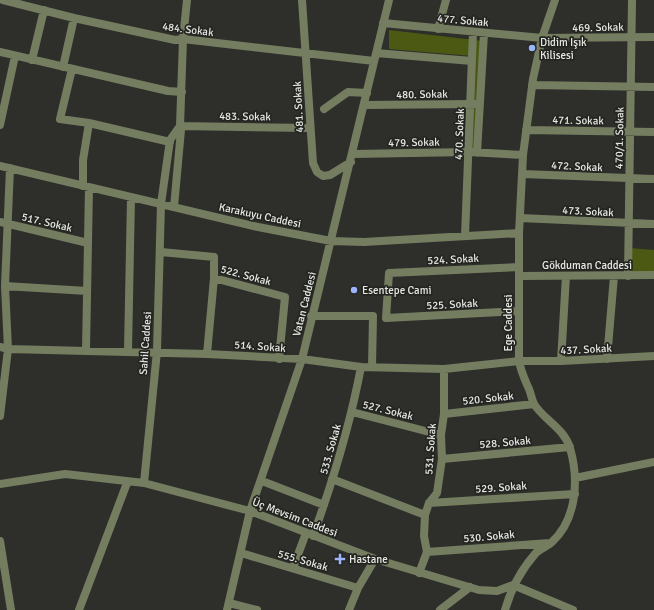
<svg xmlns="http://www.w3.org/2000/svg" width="654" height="610" font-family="Signika,sans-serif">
	<rect width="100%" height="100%" fill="#2e2f2a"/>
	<path fill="#4b5913" d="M 389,30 L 483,41 L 477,153 L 469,152 L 472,56 L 389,49 Z
		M 629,248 L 654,250 L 654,276 L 628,276 Z"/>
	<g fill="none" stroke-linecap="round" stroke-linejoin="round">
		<path stroke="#757d61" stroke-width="8" d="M 3,0 L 74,18 L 175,40 L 183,39 L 374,61
			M 302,0 L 313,163 L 317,172 L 323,176 L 330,175 L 351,162
			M 383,23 L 542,38 L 654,37
			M 438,29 L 446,0
			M 0,52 L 168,91 L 182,92
			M 376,53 L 472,61
			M 32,60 L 44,10
			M 63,67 L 74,18
			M 72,69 L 60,119 L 89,123
			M 532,85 L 654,87
			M 364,105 L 475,104
			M 324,109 L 348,92 L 367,93
			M 0,125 L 15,56
			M 180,126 L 310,128
			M 526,130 L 654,132
			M 477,153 L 484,33
			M 353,154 L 469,152 L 523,155
			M 0,166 L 258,227 L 331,241 L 364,242 L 519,233
			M 522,174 L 654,179
			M 83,186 L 83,160 L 89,123 L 170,142
			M 174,207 L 181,130 L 180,127
			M 520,218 L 654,224
			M 0,222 L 88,243
			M 465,236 L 473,32
			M 161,252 L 214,257 L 214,278 L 285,297 L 279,359
			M 519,267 L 389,273 L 386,318 L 519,311
			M 519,276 L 654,275
			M 628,276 L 632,0
			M 5,286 L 87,291
			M 311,316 L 373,316 L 372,367
			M 0,347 L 8,349 L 207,354 L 302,359 L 361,367 L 444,369 L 519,361 L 561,361 L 654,356
			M 86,350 L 89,187
			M 128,351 L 131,197
			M 207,354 L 214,278
			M 607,359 L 614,276
			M 561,361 L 566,276
			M 352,412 L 441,435
			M 444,414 L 534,404
			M 0,416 L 8,349 L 5,286 L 10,168
			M 442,459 L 570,447
			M 575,478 L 654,462
			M 332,479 L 425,515
			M 262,481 L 324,505
			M 144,483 L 157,351 L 161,204 L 170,140 L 180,126 L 183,39 L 187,0
			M 0,484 L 65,474 L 144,483 L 250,511 L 375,559 L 479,590 L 497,591 L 513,585 L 573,610
			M 429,503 L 575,494
			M 313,536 C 333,481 350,425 361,367
			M 0,541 L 11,610
			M 427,552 L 550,543
			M 241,553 L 358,588
			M 293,568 L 306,533
			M 419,573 L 427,552 L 424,536 L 425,515 L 429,503 L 437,493 L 442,459 L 441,435 L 444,414 L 444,369
			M 229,603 L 257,610
			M 79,610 L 127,483
			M 227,610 L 250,511 L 302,359 L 389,0
			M 349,610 L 358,588 L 375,559
			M 440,610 L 470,587
			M 505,610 C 511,589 520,571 535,554 C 539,549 547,547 552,542 C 577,519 579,479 570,448 C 564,428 544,420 534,404 C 532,400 531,394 529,389 C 525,380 521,372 519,361 L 519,233 L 523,155 L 533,79 L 542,38 L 555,0"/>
	</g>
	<g fill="#9db4fd" stroke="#242520" stroke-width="1.5">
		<circle cx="532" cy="48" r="4"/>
		<circle cx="354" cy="290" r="4"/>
		<path d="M338 553h4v4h4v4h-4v4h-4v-4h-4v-4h4z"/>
	</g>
	<g text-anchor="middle" stroke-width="3.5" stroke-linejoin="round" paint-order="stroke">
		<g font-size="11" fill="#e6e8e4" stroke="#242520">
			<text transform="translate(463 20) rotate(5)" y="4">477. Sokak</text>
			<text transform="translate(598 27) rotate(-1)" y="4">469. Sokak</text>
			<text transform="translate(188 29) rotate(7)" y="4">484. Sokak</text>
			<text transform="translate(422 94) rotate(-1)" y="4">480. Sokak</text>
			<text transform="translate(298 107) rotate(-93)" y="4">481. Sokak</text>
			<text transform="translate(245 116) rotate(1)" y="4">483. Sokak</text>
			<text transform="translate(578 120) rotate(1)" y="4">471. Sokak</text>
			<text transform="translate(459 134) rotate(-88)" y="4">470. Sokak</text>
			<text transform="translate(619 138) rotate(-89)" y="4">470/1. Sokak</text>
			<text transform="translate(414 142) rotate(-1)" y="4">479. Sokak</text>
			<text transform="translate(577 166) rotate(3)" y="4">472. Sokak</text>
			<text transform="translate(588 211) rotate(3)" y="4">473. Sokak</text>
			<text transform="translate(260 215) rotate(12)" y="4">Karakuyu Caddesi</text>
			<text transform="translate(47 222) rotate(13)" y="4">517. Sokak</text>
			<text transform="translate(453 259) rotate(-3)" y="4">524. Sokak</text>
			<text x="587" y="269">Gökduman Caddesi</text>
			<text transform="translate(246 275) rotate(15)" y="4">522. Sokak</text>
			<text transform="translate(304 304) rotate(-76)" y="4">Vatan Caddesi</text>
			<text transform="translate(452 304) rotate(-3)" y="4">525. Sokak</text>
			<text transform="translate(508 323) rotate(-90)" y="4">Ege Caddesi</text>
			<text transform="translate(145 343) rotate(-86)" y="4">Sahil Caddesi</text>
			<text transform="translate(260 346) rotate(4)" y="4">514. Sokak</text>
			<text transform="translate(586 349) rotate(-3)" y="4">437. Sokak</text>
			<text transform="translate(488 398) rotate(-6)" y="4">520. Sokak</text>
			<text transform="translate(388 410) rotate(14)" y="4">527. Sokak</text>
			<text transform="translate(505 442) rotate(-5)" y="4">528. Sokak</text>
			<text transform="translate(330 449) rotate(-74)" y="4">533. Sokak</text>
			<text transform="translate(430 449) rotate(-86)" y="4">531. Sokak</text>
			<text transform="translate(501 487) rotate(-4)" y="4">529. Sokak</text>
			<text transform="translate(295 517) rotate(21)" y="4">Üç Mevsim Caddesi</text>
			<text transform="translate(489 536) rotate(-5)" y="4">530. Sokak</text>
			<text transform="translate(303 560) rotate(16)" y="4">555. Sokak</text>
		</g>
		<g font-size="11" fill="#e6e8e4" stroke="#242520" text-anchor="start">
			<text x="540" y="46">Didim Işık<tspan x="540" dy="13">Kilisesi</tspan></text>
			<text x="362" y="294">Esentepe Cami</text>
			<text x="349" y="563">Hastane</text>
		</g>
	</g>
</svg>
